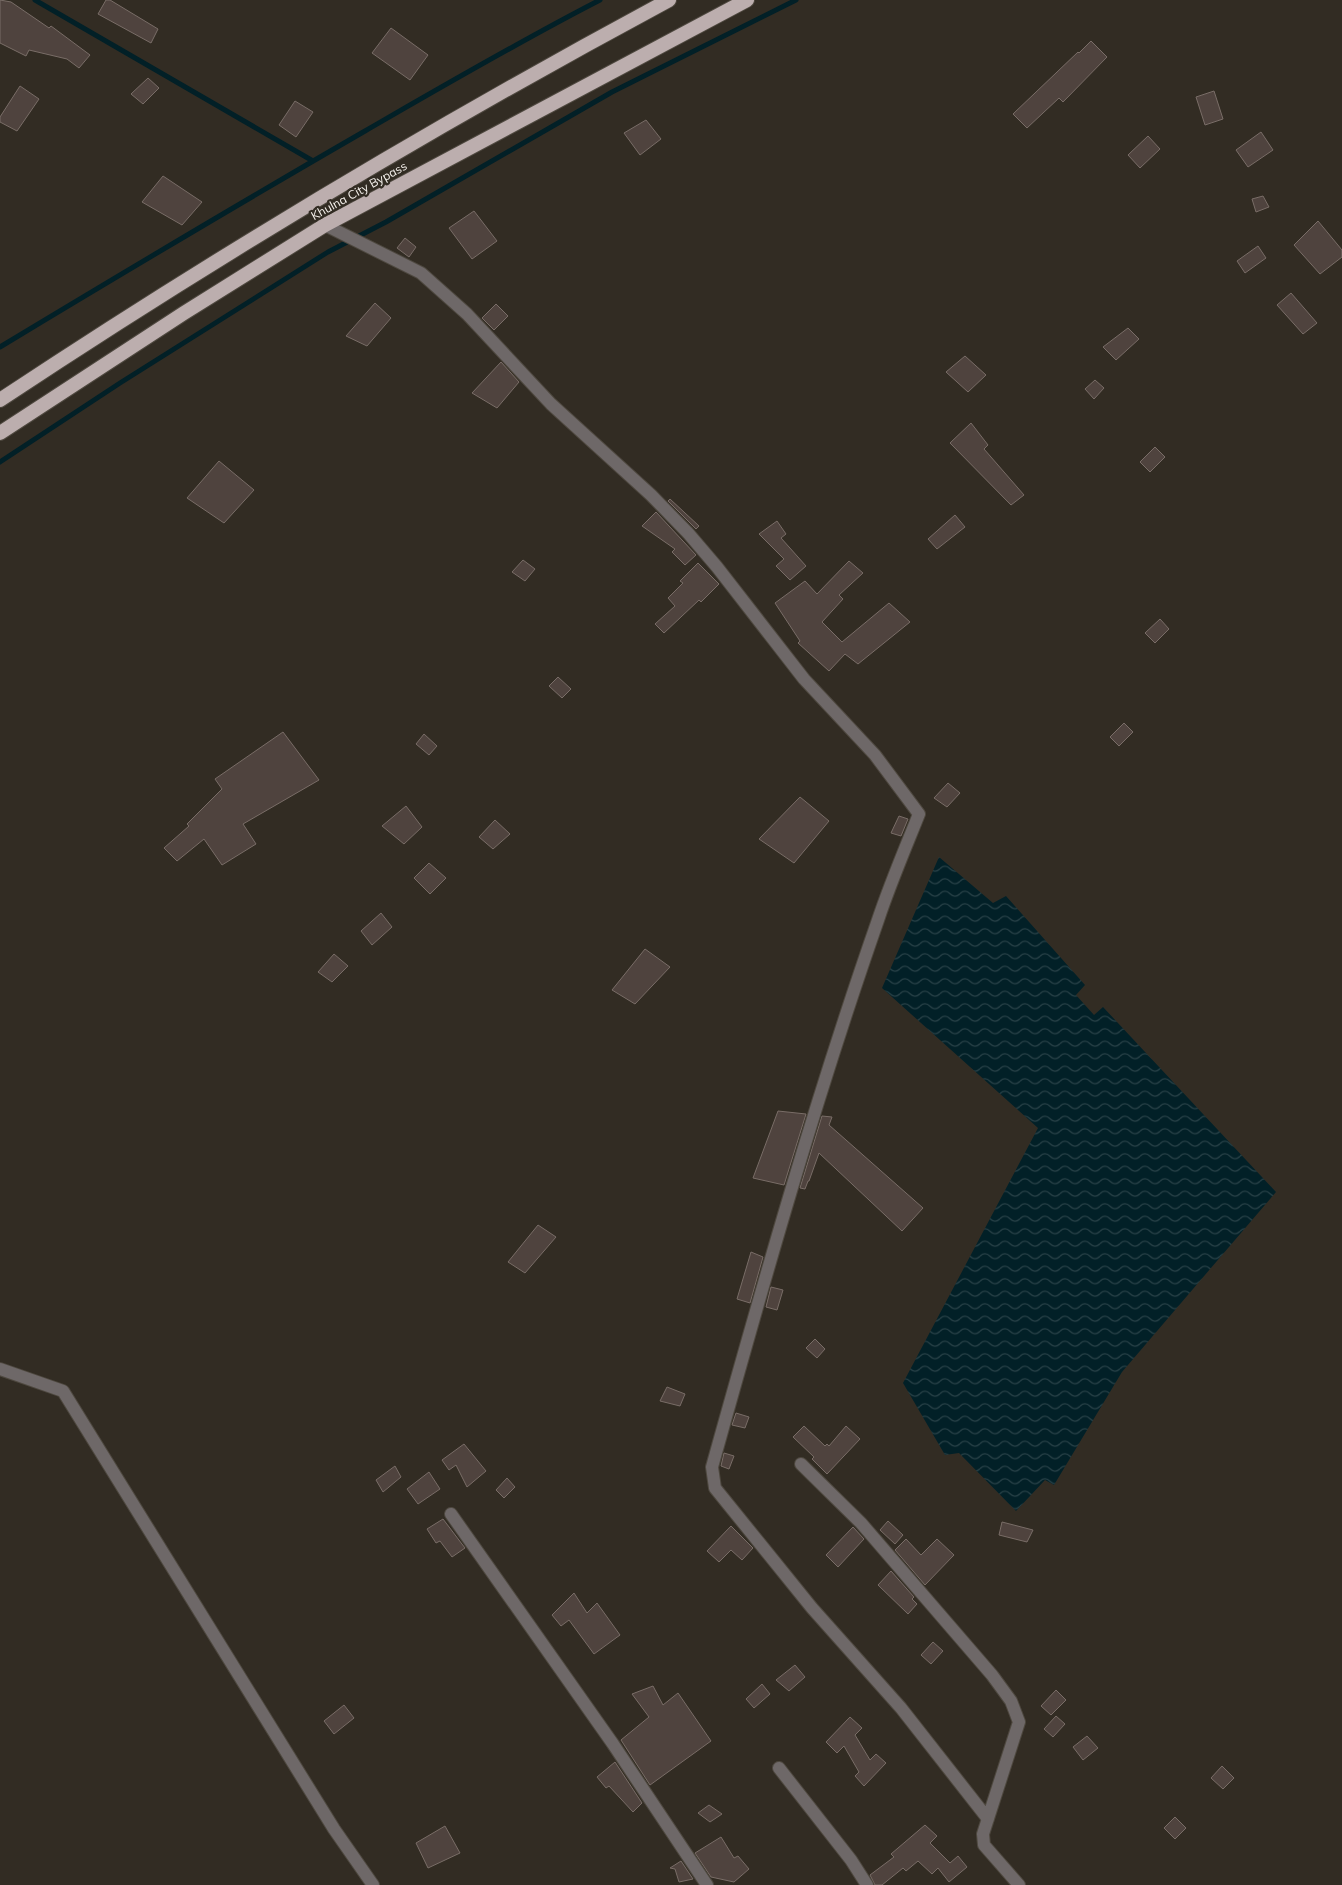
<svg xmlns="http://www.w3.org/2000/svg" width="1342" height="1885" font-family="Mulish,sans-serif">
	<defs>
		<pattern id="water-waves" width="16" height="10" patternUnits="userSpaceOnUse" patternTransform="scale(1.25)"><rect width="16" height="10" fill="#022027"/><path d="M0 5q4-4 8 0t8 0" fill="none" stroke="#284147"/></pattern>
	</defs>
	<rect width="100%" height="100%" fill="#322c23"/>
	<path fill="url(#water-waves)" d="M 939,857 L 993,903 L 1006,896 L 1085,985 L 1076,995 L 1094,1015 L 1103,1007 L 1276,1192 L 1122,1372 L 1054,1485 L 1045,1480 L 1016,1511 L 959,1453 L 945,1455 L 903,1383 L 1038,1128 L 882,988 Z"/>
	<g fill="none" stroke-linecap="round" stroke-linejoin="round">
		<path stroke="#022027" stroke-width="5" d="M 35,0 L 313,161
			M 0,347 C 121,274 242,202 365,131 C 443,86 520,41 600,0
			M 0,462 L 120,383 L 328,252 L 386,222 L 612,92 L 796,0"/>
	</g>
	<path fill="#4f433e" stroke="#796d67" d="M 0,0 L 11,2 L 49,28 L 51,26 L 90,55 L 79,68 L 67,59 L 29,50 L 26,56 L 0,43 Z
		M 106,0 L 110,0 L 158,29 L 151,43 L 98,14 Z
		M 391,28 L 428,55 L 410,80 L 372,53 Z
		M 1091,41 L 1107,57 L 1063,102 L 1059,98 L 1027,128 L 1013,114 L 1078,52 L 1079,53 Z
		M 148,78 L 159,88 L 143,104 L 131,94 Z
		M 20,86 L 39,99 L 17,131 L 0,122 L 0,117 Z
		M 1214,91 L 1223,119 L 1205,125 L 1196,97 Z
		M 295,101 L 313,112 L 296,137 L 279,125 Z
		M 646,120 L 661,139 L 640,155 L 624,133 Z
		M 1261,132 L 1273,150 L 1248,167 L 1236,150 Z
		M 1148,136 L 1160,149 L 1140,168 L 1128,155 Z
		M 163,176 L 202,202 L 182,225 L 142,202 Z
		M 1263,196 L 1269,207 L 1256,212 L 1252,199 Z
		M 474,211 L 497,241 L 472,259 L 449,228 Z
		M 1318,221 L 1342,250 L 1342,257 L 1320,274 L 1294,245 Z
		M 405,238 L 416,247 L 409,257 L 397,248 Z
		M 1258,246 L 1266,258 L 1245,273 L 1237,261 Z
		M 1291,293 L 1317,323 L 1303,334 L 1277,305 Z
		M 375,303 L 391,318 L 367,346 L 346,336 Z
		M 496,304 L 508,316 L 494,330 L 482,318 Z
		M 1128,328 L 1139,339 L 1116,360 L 1103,347 Z
		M 965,356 L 986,375 L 968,392 L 946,372 Z
		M 501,362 L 519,382 L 497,408 L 472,393 Z
		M 1095,380 L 1104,388 L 1094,399 L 1085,389 Z
		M 971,423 L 988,445 L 984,449 L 1024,495 L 1011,505 L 950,443 Z
		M 1155,447 L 1165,457 L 1150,472 L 1140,462 Z
		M 219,461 L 254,490 L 224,523 L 187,498 Z
		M 670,499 L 699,526 L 696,529 L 668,501 Z
		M 656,512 L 696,555 L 685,565 L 672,552 L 675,549 L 642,526 Z
		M 955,515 L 965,527 L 937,549 L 928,539 Z
		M 777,521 L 786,534 L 781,538 L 806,566 L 790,580 L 776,566 L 784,559 L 759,534 Z
		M 523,560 L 535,569 L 525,581 L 512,572 Z
		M 849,561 L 863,573 L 839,595 L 843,599 L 822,622 L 842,642 L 889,603 L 910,622 L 858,664 L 845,654 L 829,671 L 798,643 L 800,641 L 775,603 L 805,581 L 817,594 Z
		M 698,563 L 719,584 L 701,602 L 699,600 L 664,633 L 655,624 L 675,606 L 668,598 L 683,583 L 680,581 Z
		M 1160,619 L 1169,629 L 1155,643 L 1145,633 Z
		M 558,677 L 571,689 L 562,698 L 549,686 Z
		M 1124,723 L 1133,732 L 1119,746 L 1110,737 Z
		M 283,732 L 319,780 L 243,824 L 256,844 L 222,865 L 204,839 L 177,861 L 164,848 L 189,826 L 187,824 L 222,789 L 215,779 Z
		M 424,734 L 437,746 L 429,755 L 416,744 Z
		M 948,783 L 960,793 L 947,807 L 934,798 Z
		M 800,797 L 829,821 L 794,863 L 759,839 Z
		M 406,806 L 422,827 L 404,844 L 382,826 Z
		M 899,816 L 908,819 L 901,836 L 891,833 Z
		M 495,820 L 510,834 L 493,849 L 479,837 Z
		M 429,863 L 446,878 L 430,894 L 414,878 Z
		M 381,913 L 392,927 L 372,945 L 361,931 Z
		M 645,949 L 670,967 L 635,1004 L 612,990 Z
		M 334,954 L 348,966 L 332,982 L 318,972 Z
		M 778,1111 L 806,1114 L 784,1185 L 753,1178 Z
		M 822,1116 L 832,1117 L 829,1125 L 923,1208 L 902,1231 L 819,1153 L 809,1181 L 808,1181 L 805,1189 L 800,1188 Z
		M 538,1225 L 556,1237 L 525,1273 L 508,1262 Z
		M 751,1252 L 763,1257 L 750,1303 L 737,1299 Z
		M 771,1287 L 783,1290 L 777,1310 L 766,1307 Z
		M 815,1339 L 825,1349 L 817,1358 L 806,1348 Z
		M 667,1387 L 685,1394 L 680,1406 L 660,1401 Z
		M 736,1413 L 749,1417 L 745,1428 L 732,1425 Z
		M 804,1426 L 825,1446 L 827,1444 L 829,1446 L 846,1426 L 860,1439 L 827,1474 L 812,1459 L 814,1457 L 793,1437 Z
		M 464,1444 L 486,1471 L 467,1487 L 456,1465 L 449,1470 L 442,1460 Z
		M 724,1453 L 734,1456 L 729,1469 L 721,1466 Z
		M 395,1466 L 401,1477 L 383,1492 L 376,1480 Z
		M 429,1472 L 440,1489 L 418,1504 L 407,1489 Z
		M 507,1478 L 515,1487 L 504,1498 L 496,1490 Z
		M 443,1519 L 465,1548 L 452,1557 L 440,1541 L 436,1543 L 427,1529 Z
		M 888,1521 L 903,1535 L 895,1544 L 880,1530 Z
		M 1002,1522 L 1033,1530 L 1027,1542 L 999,1535 Z
		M 731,1526 L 753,1548 L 742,1560 L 731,1550 L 719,1562 L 707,1551 Z
		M 853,1527 L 864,1539 L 838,1567 L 826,1555 Z
		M 906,1539 L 921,1555 L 937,1539 L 954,1555 L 925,1585 L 895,1550 Z
		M 891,1571 L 914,1597 L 912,1599 L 917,1604 L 908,1614 L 878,1585 Z
		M 574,1593 L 587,1613 L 597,1603 L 620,1635 L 594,1654 L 569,1620 L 561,1626 L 552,1615 Z
		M 933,1642 L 943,1651 L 931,1664 L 921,1655 Z
		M 795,1665 L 805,1677 L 789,1691 L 776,1680 Z
		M 762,1684 L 770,1694 L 754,1708 L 746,1699 Z
		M 653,1686 L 663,1705 L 678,1693 L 711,1741 L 650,1785 L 621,1740 L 649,1717 L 632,1694 Z
		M 1056,1690 L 1066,1700 L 1051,1715 L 1041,1706 Z
		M 344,1705 L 354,1718 L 334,1734 L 324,1721 Z
		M 1056,1716 L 1065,1724 L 1053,1737 L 1044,1729 Z
		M 850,1717 L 862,1728 L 855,1735 L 870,1760 L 876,1754 L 886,1763 L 864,1786 L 855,1776 L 859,1772 L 844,1746 L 837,1753 L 826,1742 Z
		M 1087,1736 L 1098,1748 L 1083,1760 L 1073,1747 Z
		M 615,1762 L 642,1803 L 633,1812 L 609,1786 L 606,1788 L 597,1777 Z
		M 1222,1766 L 1234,1778 L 1223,1789 L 1211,1778 Z
		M 709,1805 L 722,1814 L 710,1822 L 698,1813 Z
		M 1175,1817 L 1186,1828 L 1175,1839 L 1164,1828 Z
		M 925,1825 L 937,1836 L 930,1843 L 950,1863 L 958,1856 L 967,1867 L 949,1882 L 938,1868 L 932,1874 L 918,1861 L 906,1871 L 903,1868 L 882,1885 L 875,1885 L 870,1875 L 894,1857 L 891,1854 Z
		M 445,1826 L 460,1853 L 428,1868 L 416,1843 Z
		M 721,1837 L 734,1858 L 738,1856 L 749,1869 L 734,1882 L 711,1877 L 695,1853 Z
		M 681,1861 L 693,1879 L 679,1882 L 675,1869 L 670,1868 Z"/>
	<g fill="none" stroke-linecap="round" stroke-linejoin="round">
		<g stroke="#4e483f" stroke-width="14">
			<path id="minor" d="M 325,225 L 421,273 L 467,314 L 551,404 L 651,495 L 688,533 L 717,567 L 804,679 L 875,755 L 919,814 C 905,849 890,884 878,920 C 815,1100 763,1284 712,1467 L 715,1488 L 812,1608 L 901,1708 L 988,1819
				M 0,1369 L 63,1391 L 334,1829 L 373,1885
				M 801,1464 L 861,1523 L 992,1675 L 1011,1701 L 1019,1722 L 983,1834 L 984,1845 L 1019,1885
				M 451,1514 L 613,1744 L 707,1885
				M 779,1768 L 851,1860 L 867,1885"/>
		</g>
		<g stroke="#4e483f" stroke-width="16">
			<path id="trunk" d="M 0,400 C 217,256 440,123 669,0
				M 0,433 L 184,313 L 325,225 L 747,0"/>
		</g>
		<use href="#minor" stroke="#6e6868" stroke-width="12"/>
		<use href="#trunk" stroke="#bcaeae" stroke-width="14"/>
	</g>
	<g text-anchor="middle" stroke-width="4.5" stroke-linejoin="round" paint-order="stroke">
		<g font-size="12" fill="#f7f3ee" stroke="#322c23">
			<text transform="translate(359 191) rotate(-29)" y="4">Khulna City Bypass</text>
		</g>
	</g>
</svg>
